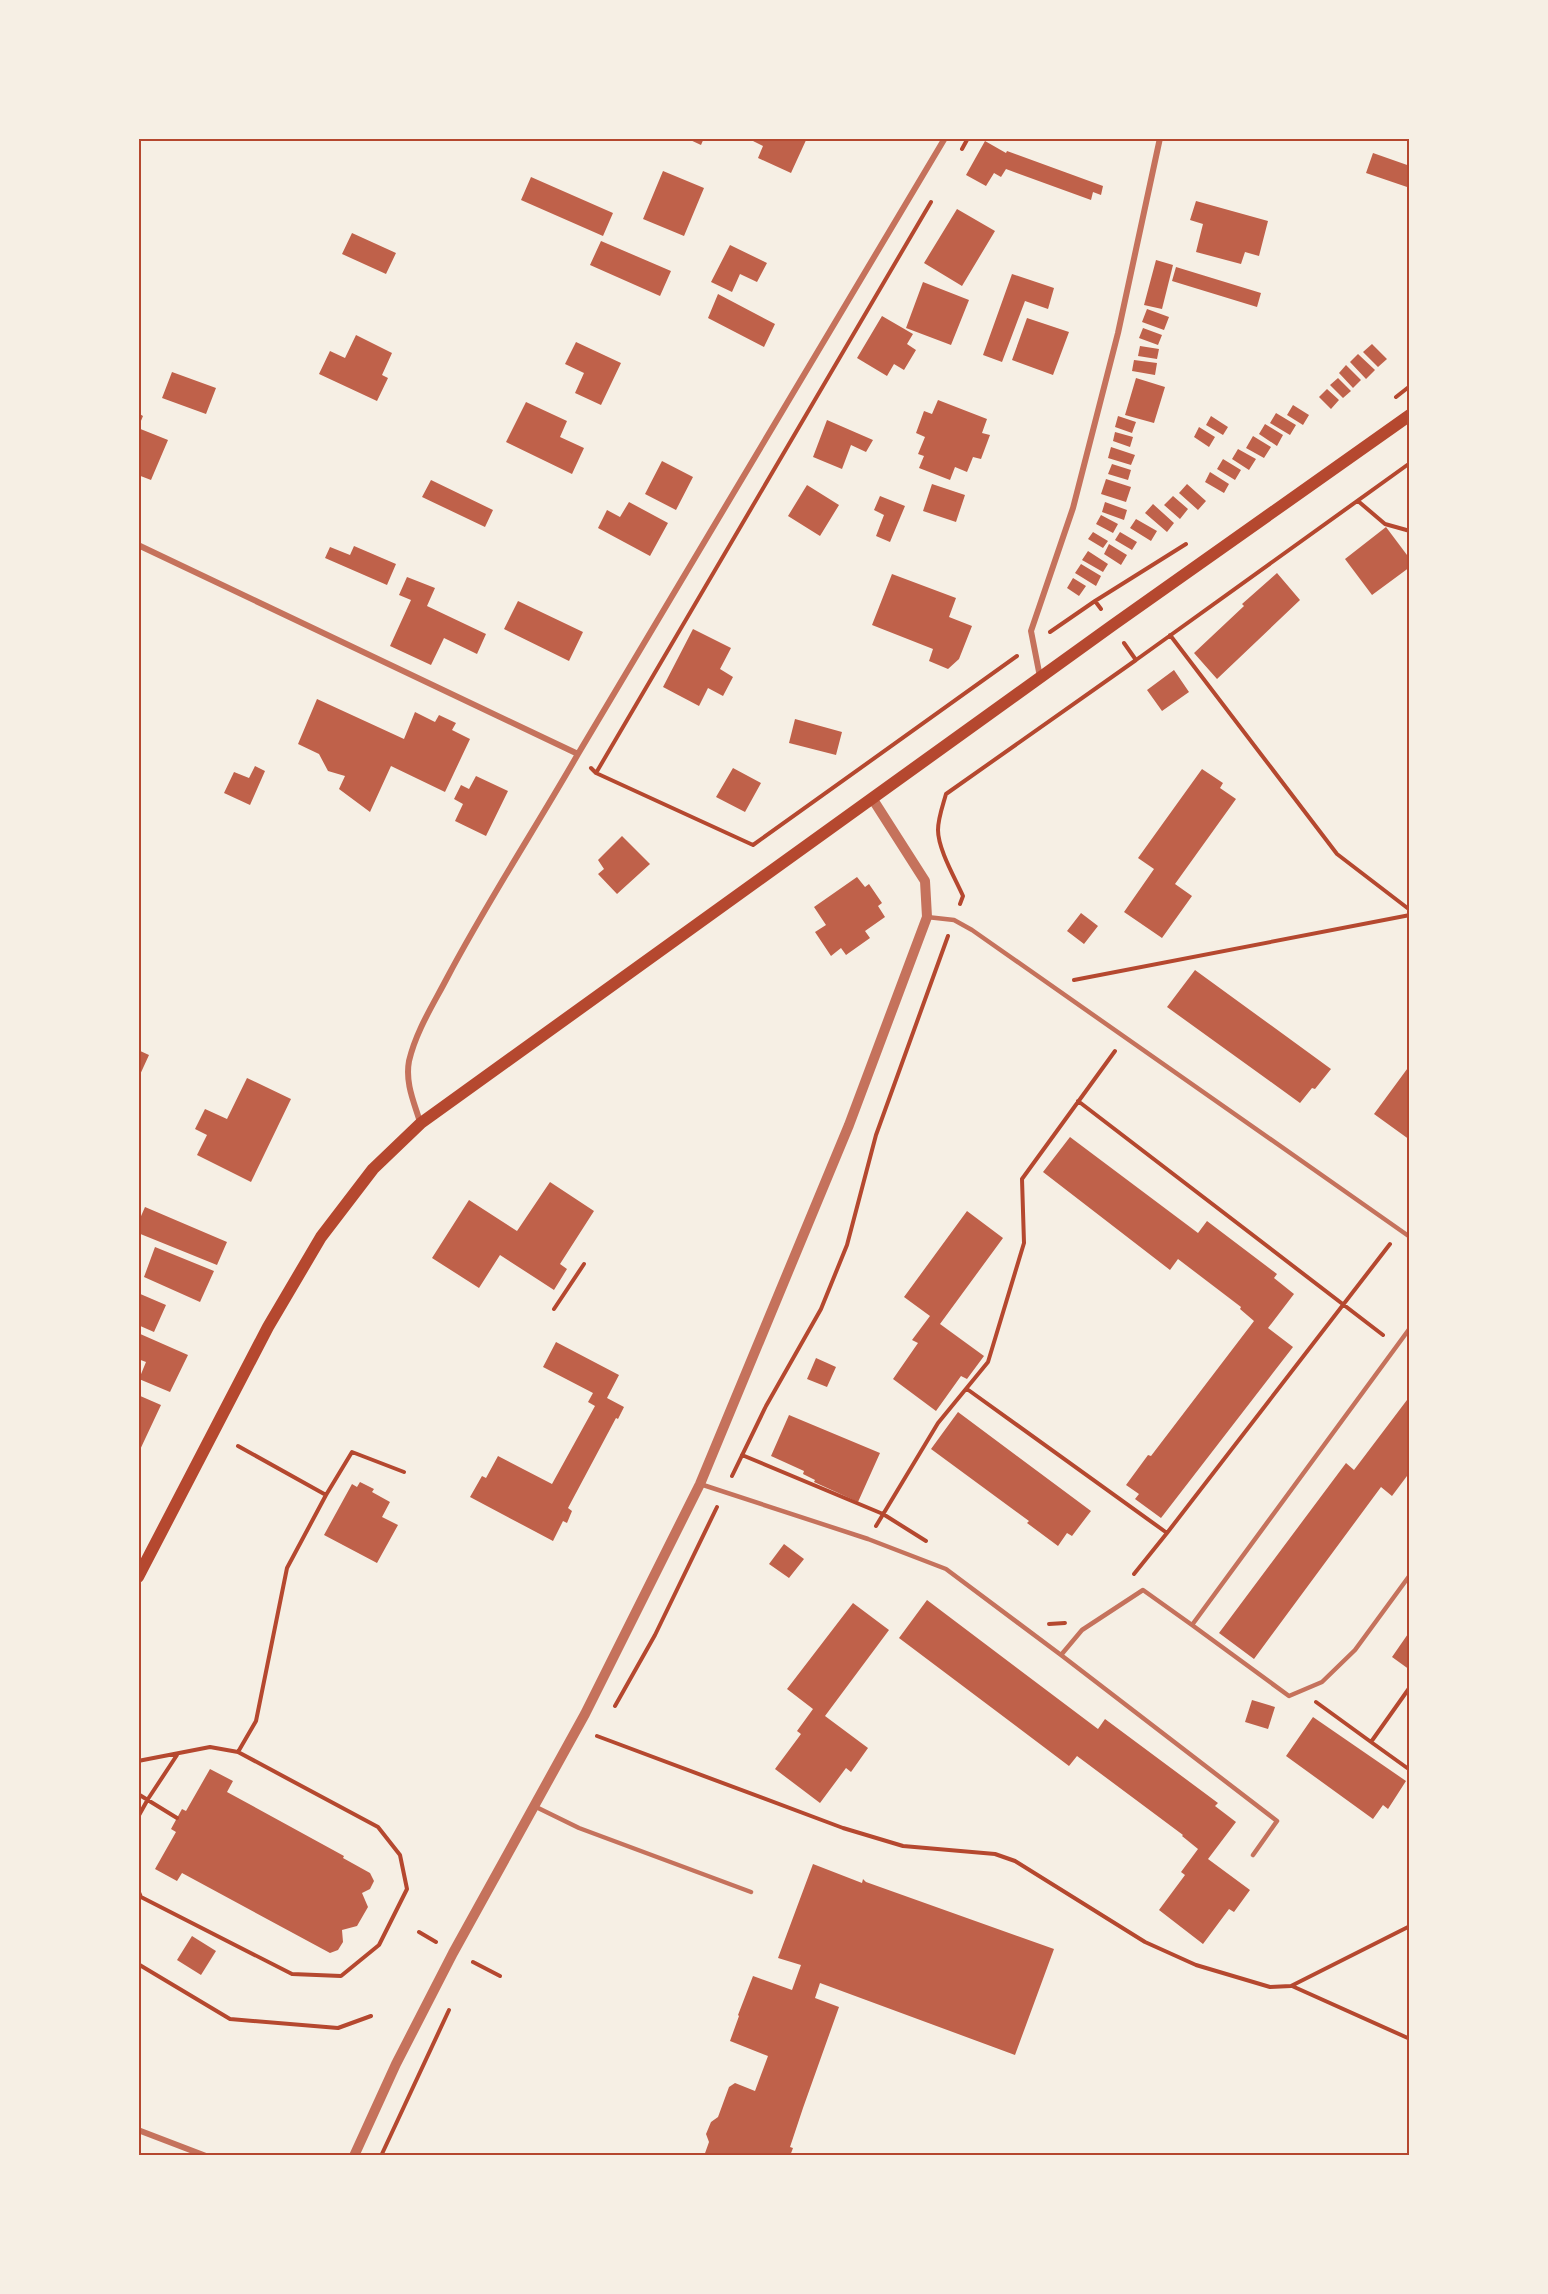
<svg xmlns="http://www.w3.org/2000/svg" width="1548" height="2294" font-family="'Crimson Pro',serif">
	<rect width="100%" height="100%" fill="#f6efe4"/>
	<path fill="#bf614a" d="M 686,138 L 704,138 L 701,145 Z
		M 754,138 L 807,138 L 791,173 L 758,158 L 763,146 L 753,141 Z
		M 985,141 L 1006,153 L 1007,151 L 1103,186 L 1101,195 L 1093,192 L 1091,200 L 1006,169 L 1001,177 L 994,173 L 986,186 L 966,175 Z
		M 1373,153 L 1410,166 L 1410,188 L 1366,173 Z
		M 663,171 L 704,188 L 684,236 L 643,219 Z
		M 531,177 L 613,213 L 603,236 L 521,200 Z
		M 1196,201 L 1268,221 L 1259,256 L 1245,252 L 1241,264 L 1196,252 L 1203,224 L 1190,220 Z
		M 957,209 L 995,231 L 962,286 L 924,263 Z
		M 352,233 L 396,253 L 386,274 L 342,254 Z
		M 601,241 L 671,271 L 660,296 L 590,265 Z
		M 730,245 L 767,263 L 757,282 L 740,274 L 732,292 L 711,282 Z
		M 1156,260 L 1173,265 L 1162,309 L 1144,305 Z
		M 1176,267 L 1261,293 L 1257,307 L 1172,281 Z
		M 1012,274 L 1054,288 L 1048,309 L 1025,301 L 1002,362 L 983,355 Z
		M 923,282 L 969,300 L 951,345 L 906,328 Z
		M 718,294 L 775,324 L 764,347 L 708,318 Z
		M 1147,309 L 1169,317 L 1164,330 L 1142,322 Z
		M 882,316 L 913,334 L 907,344 L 916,350 L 904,370 L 894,364 L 887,376 L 857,358 Z
		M 1027,318 L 1069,332 L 1053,375 L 1012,360 Z
		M 1143,328 L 1162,335 L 1158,345 L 1139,338 Z
		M 356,335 L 392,353 L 382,375 L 388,378 L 377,401 L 319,374 L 330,351 L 345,358 Z
		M 576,342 L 621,363 L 601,405 L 575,393 L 584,373 L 565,364 Z
		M 1372,344 L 1387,359 L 1378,367 L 1363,352 Z
		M 1140,346 L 1159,349 L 1157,359 L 1138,356 Z
		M 1358,354 L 1375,370 L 1366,379 L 1350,362 Z
		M 1134,360 L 1157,363 L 1155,375 L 1132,371 Z
		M 1346,365 L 1361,380 L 1353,388 L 1339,373 Z
		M 172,372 L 216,388 L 206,414 L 162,398 Z
		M 1136,378 L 1165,387 L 1154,423 L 1125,415 Z
		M 1338,378 L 1351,391 L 1343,398 L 1330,385 Z
		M 1327,389 L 1339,400 L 1331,409 L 1319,397 Z
		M 938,400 L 987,419 L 982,433 L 990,435 L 981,459 L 973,457 L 967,472 L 955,467 L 950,480 L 919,468 L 924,456 L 918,454 L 925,437 L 916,433 L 924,411 L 932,414 Z
		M 526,402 L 567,421 L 560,437 L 584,448 L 572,474 L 506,442 Z
		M 1293,405 L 1309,415 L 1303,425 L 1287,415 Z
		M 138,413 L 143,416 L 138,428 L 168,440 L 151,480 L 138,475 Z
		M 1276,413 L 1296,425 L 1290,435 L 1270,423 Z
		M 1118,416 L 1136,422 L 1132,433 L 1115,427 Z
		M 1211,416 L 1228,427 L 1223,435 L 1206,425 Z
		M 827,420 L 873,440 L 866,452 L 851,445 L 842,469 L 813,457 Z
		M 1265,424 L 1283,435 L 1277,446 L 1259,434 Z
		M 1199,427 L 1215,437 L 1209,447 L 1194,437 Z
		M 1115,432 L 1133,437 L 1130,447 L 1113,441 Z
		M 1253,436 L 1271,447 L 1264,458 L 1246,448 Z
		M 1111,447 L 1135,455 L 1131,465 L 1108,458 Z
		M 1238,449 L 1256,459 L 1249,470 L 1232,459 Z
		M 1223,459 L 1241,470 L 1235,480 L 1217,469 Z
		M 662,461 L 693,477 L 676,510 L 645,494 Z
		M 1112,464 L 1131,470 L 1128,480 L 1108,474 Z
		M 1210,472 L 1229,484 L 1224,493 L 1205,482 Z
		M 1106,479 L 1131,487 L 1126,502 L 1101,494 Z
		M 431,480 L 493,510 L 485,527 L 422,497 Z
		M 932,484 L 965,495 L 956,522 L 923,511 Z
		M 1187,484 L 1206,501 L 1198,510 L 1179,493 Z
		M 807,485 L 839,505 L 820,536 L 788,516 Z
		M 880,496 L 905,506 L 890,542 L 876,536 L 884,515 L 874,510 Z
		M 1173,496 L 1188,509 L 1180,519 L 1164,505 Z
		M 629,502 L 668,523 L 650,556 L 598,528 L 607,510 L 620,517 Z
		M 1105,502 L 1127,510 L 1124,520 L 1102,512 Z
		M 1153,504 L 1174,523 L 1167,532 L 1145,513 Z
		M 1101,515 L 1118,524 L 1113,533 L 1096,524 Z
		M 1136,519 L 1157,531 L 1151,541 L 1130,528 Z
		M 1386,527 L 1410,559 L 1410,567 L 1372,595 L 1345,559 Z
		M 1093,532 L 1108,541 L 1103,548 L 1088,539 Z
		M 1120,532 L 1137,542 L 1132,550 L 1115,540 Z
		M 1109,544 L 1127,555 L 1121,565 L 1104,554 Z
		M 354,546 L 396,564 L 387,585 L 325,558 L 330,547 L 350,555 Z
		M 1088,551 L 1108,564 L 1103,572 L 1082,560 Z
		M 1081,564 L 1101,576 L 1096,586 L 1075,573 Z
		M 1277,573 L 1300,600 L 1217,679 L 1194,653 L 1244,606 L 1242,604 Z
		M 892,574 L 956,598 L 949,617 L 972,626 L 959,659 L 948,669 L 929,661 L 933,649 L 872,625 Z
		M 407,577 L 435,588 L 427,606 L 486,634 L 477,654 L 444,638 L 431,665 L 390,646 L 411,600 L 399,595 Z
		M 1073,578 L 1086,586 L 1079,596 L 1067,588 Z
		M 518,601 L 583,632 L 569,661 L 504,629 Z
		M 693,629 L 731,648 L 720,669 L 733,677 L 723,696 L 708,688 L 699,706 L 663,687 Z
		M 1174,670 L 1189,692 L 1162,711 L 1147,690 Z
		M 317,699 L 404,739 L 415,712 L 435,722 L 439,715 L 456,723 L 452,730 L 470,739 L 445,792 L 391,766 L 370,812 L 339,789 L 345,776 L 328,771 L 319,754 L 298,744 Z
		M 795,719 L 842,732 L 836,755 L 789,743 Z
		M 255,766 L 265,771 L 250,805 L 224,793 L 234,772 L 249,778 Z
		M 733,768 L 761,783 L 745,812 L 716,797 Z
		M 1202,769 L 1223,783 L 1220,788 L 1236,799 L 1175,884 L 1192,896 L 1162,938 L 1124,912 L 1154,869 L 1138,858 Z
		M 476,776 L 508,791 L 486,836 L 455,821 L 463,804 L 454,799 L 461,785 L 469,789 Z
		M 622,836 L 650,864 L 617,894 L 598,874 L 604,869 L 598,860 Z
		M 857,877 L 865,887 L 869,884 L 882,903 L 878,906 L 885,917 L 865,931 L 870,938 L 846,955 L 841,948 L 831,956 L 815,932 L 826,925 L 814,907 Z
		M 1081,913 L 1098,926 L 1084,944 L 1067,931 Z
		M 1195,970 L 1331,1069 L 1315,1089 L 1312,1088 L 1300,1103 L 1167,1007 Z
		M 138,1050 L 149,1055 L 138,1079 Z
		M 1410,1065 L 1410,1140 L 1374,1114 Z
		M 247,1078 L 291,1099 L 251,1182 L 197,1155 L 207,1135 L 195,1129 L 205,1109 L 227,1119 Z
		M 1070,1137 L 1198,1233 L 1207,1221 L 1277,1274 L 1274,1278 L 1294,1294 L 1268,1328 L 1293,1347 L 1161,1518 L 1135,1499 L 1139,1494 L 1126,1485 L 1148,1455 L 1151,1456 L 1254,1321 L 1240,1309 L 1241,1307 L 1178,1259 L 1170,1270 L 1043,1172 Z
		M 550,1182 L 594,1211 L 560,1264 L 567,1269 L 554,1290 L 500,1255 L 479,1288 L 432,1258 L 469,1200 L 517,1231 Z
		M 145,1207 L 227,1242 L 217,1265 L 138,1233 L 138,1223 Z
		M 967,1211 L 1003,1238 L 940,1324 L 984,1356 L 967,1379 L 961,1376 L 936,1411 L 893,1379 L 918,1343 L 912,1340 L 930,1316 L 904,1297 Z
		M 155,1247 L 214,1271 L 200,1302 L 144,1277 Z
		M 138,1293 L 166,1305 L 154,1332 L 138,1325 Z
		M 138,1333 L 188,1355 L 170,1392 L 139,1379 L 146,1362 L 138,1359 Z
		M 556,1342 L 619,1375 L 607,1398 L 624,1407 L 618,1419 L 616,1418 L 568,1508 L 572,1511 L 567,1523 L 563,1521 L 553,1541 L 470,1497 L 482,1476 L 486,1478 L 498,1456 L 552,1484 L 595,1406 L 588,1402 L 593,1393 L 543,1367 Z
		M 816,1358 L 836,1367 L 827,1387 L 807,1379 Z
		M 138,1395 L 161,1405 L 138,1454 Z
		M 1410,1396 L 1410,1472 L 1392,1496 L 1381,1487 L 1254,1659 L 1219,1633 L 1346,1463 L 1354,1470 Z
		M 958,1412 L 1091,1511 L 1072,1536 L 1067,1533 L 1058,1546 L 1027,1523 L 1029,1521 L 931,1449 Z
		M 789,1415 L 880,1453 L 858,1502 L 814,1482 L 815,1480 L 803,1474 L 804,1471 L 771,1456 Z
		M 360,1482 L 374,1489 L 372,1492 L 390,1502 L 382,1517 L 398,1525 L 377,1563 L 324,1535 L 352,1484 L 357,1487 Z
		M 784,1544 L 804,1559 L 789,1578 L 769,1564 Z
		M 927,1600 L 1098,1729 L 1105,1719 L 1218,1803 L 1215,1806 L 1236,1822 L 1208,1859 L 1250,1890 L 1234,1912 L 1229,1909 L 1203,1944 L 1159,1910 L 1185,1875 L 1181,1872 L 1198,1849 L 1182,1836 L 1183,1835 L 1077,1756 L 1069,1766 L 899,1638 Z
		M 853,1603 L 889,1630 L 825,1716 L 868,1748 L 851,1772 L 846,1768 L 820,1803 L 775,1769 L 801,1734 L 797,1731 L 813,1709 L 787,1689 Z
		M 1410,1631 L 1410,1670 L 1392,1657 Z
		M 1252,1700 L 1275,1707 L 1268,1729 L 1245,1722 Z
		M 1313,1717 L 1406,1781 L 1388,1809 L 1383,1805 L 1373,1819 L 1286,1756 Z
		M 210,1769 L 233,1781 L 227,1792 L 344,1856 L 343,1858 L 370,1873 L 374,1881 L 370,1889 L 362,1893 L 368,1907 L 357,1926 L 342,1930 L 343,1942 L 338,1950 L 330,1953 L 182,1873 L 177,1881 L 155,1869 L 176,1832 L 171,1829 L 177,1818 L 182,1809 L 186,1811 Z
		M 813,1864 L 862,1883 L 863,1879 L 866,1882 L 1054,1949 L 1015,2055 L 820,1983 L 815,1998 L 839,2007 L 803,2108 L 790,2147 L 793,2148 L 790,2156 L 704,2156 L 709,2142 L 706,2134 L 711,2122 L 718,2117 L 729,2087 L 735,2083 L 755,2091 L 768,2056 L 730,2041 L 739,2016 L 738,2015 L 753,1976 L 792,1990 L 801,1965 L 778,1958 Z
		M 192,1936 L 216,1951 L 201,1975 L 177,1960 Z"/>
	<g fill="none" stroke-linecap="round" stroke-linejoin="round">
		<path stroke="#b5482f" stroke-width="4" d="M 962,149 L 968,138
			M 1396,397 L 1410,386
			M 1358,501 L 1385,524 L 1410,531
			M 1095,601 L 1186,544
			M 1050,632 L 1095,601 L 1101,609
			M 1170,635 L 1337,854 L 1410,910
			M 1136,660 L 1410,463
			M 591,768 L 596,773 L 753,845 L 1017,656
			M 596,773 L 931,202
			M 960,904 L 963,896 C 955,878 938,849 938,830 C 938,818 943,805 946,794 L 1136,660 L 1124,643
			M 1074,980 L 1410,915
			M 1078,1101 L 1383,1335
			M 554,1309 L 584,1264
			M 967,1389 L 1167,1533 L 1134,1574
			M 238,1446 L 326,1495 L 352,1452 L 404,1472
			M 742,1455 L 883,1514 L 926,1541
			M 732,1476 L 766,1406 L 821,1309 L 847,1245 L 876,1135 L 948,936
			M 876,1526 L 938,1423 L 988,1362 L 1024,1243 L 1022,1179 L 1115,1051
			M 1167,1533 L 1390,1244
			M 1049,1624 L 1065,1623
			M 1410,1687 L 1371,1742 L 1410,1770
			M 1316,1702 L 1371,1742
			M 615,1706 L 655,1635 L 717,1507
			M 597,1736 L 843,1828 L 903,1846 L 995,1854 L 1015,1861 L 1145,1942 L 1196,1965 L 1270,1987 L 1291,1986 L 1410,1926
			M 238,1752 L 256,1721 L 287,1568 L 326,1495
			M 138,1761 L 210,1747 L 238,1752 L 378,1827 L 400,1855 L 407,1889 L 379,1945 L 341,1976 L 292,1974 L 141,1897 L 138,1890
			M 138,1794 L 177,1818
			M 138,1817 L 148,1799 L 177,1755
			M 419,1932 L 436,1942
			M 473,1962 L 500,1976
			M 138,1964 L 230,2019 L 338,2028 L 371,2016
			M 1292,1986 L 1410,2039
			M 381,2156 L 449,2010"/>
		<path stroke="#c5725c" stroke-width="4.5" d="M 927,917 L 954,920 L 972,930 L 1410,1237
			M 700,1484 L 868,1539 L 946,1569 L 1061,1655 L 1082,1630 L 1143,1590 L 1192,1625 L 1410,1328
			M 1192,1625 L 1289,1696 L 1322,1682 L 1355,1650 L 1410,1575
			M 1061,1655 L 1277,1821 L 1253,1855
			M 534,1806 L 579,1828 L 751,1892"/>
		<path stroke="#c5725c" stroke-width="6" d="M 138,545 L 578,754
			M 1040,677 L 1031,631 L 1073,508 L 1118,333 L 1160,138
			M 420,1122 C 414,1102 405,1083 409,1061 C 416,1031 433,1005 447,978 C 487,902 535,829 578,754 L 945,138
			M 138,2130 L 206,2156"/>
		<path stroke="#c5725c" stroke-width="10" d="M 354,2156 L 396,2064 L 453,1953 L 585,1714 L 700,1484 L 849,1125 L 927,917 L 925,881 L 872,798"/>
		<path stroke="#b5482f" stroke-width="12" d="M 138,1577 L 268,1327 L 321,1237 L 373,1169 L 421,1123 L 1113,625 L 1410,415"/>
	</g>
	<rect width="1548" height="2294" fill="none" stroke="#f6efe4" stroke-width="279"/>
	<rect x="140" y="140" width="1268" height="2014" fill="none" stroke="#b5482f" stroke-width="2"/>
</svg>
